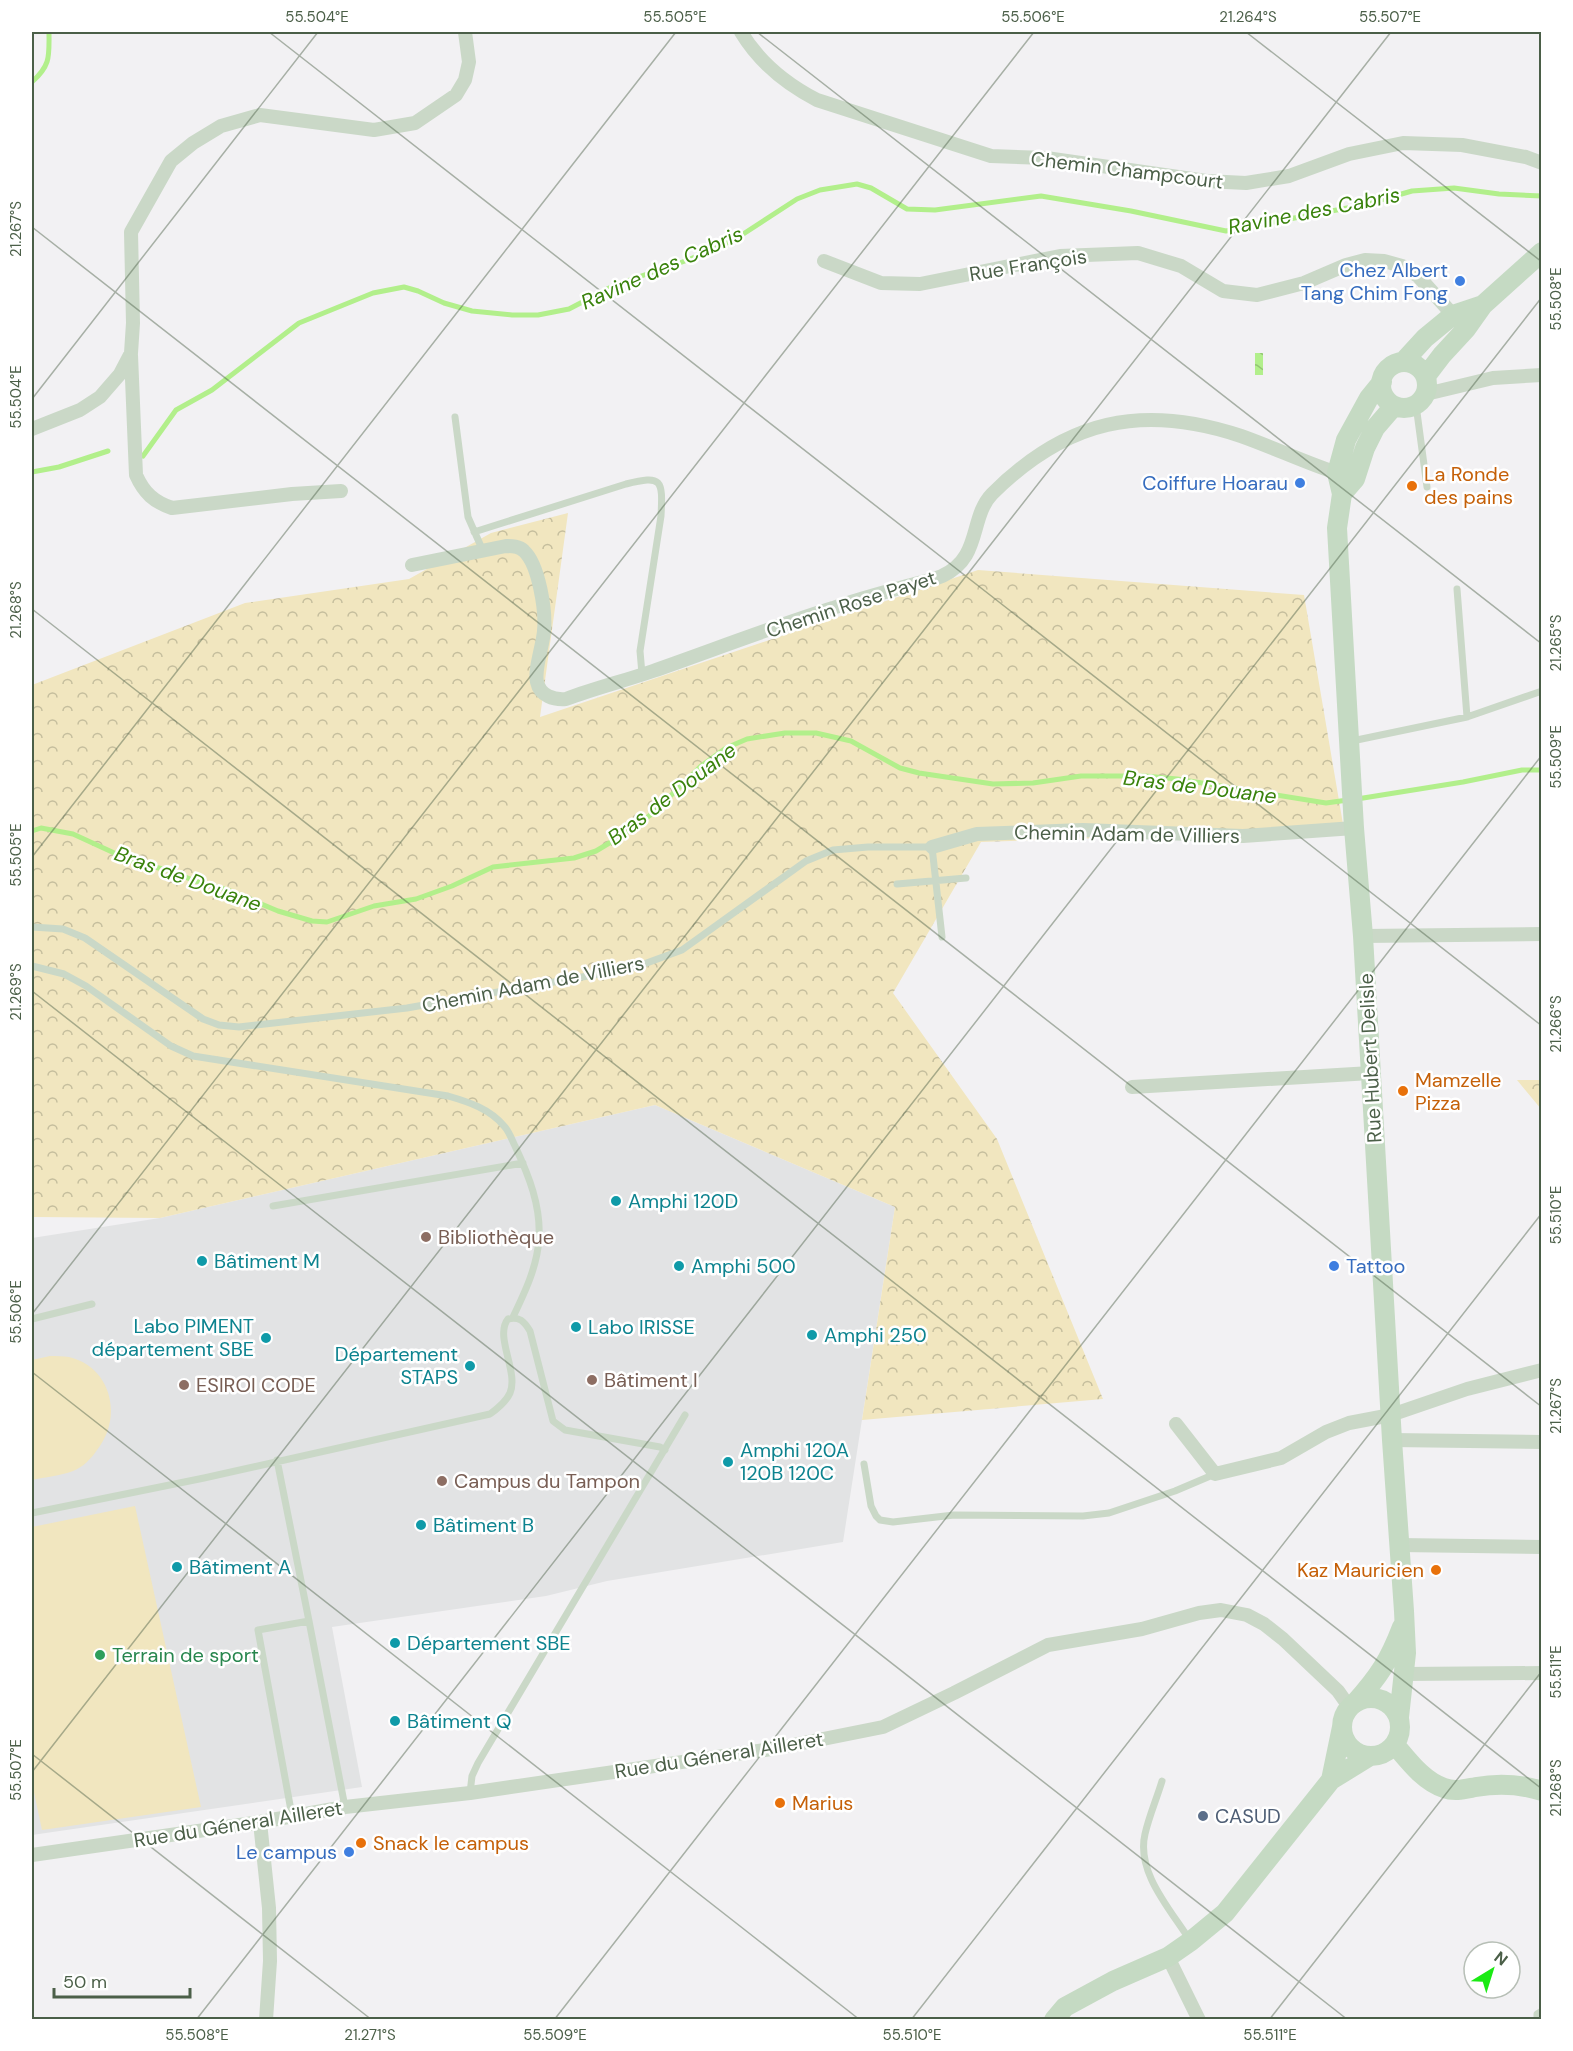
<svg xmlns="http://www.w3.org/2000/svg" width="1573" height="2051" font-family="'DM Sans',sans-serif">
	<defs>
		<pattern id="forest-crowns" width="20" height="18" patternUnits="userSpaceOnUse" patternTransform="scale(1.5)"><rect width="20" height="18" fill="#f1e6bf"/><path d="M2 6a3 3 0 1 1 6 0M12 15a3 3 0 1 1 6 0" fill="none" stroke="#c5be9d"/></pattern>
		<pattern id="water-waves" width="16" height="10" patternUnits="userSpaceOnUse" patternTransform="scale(1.5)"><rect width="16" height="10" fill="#b2ef8b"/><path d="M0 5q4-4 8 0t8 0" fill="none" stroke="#93c574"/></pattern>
	</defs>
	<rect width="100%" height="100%" fill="#f2f1f3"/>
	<path fill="#e2e3e4" d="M 655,1105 L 895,1207 L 843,1542 L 607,1581 L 546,1596 L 332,1627 L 362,1787 L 32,1835 L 32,1238 L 160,1218 Z"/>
	<path fill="#f1e6bf" d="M 50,1356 C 56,1356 63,1356 69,1357 C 112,1367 123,1418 97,1450 C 92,1458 82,1468 73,1471 C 60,1476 45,1477 32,1480 L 32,1360 Z
		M 135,1506 L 201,1807 L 42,1830 L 32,1783 L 32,1527 Z"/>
	<path fill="url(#forest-crowns)" d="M 568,513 L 540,717 L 978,570 L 1304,595 L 1344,830 L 981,842 L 893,993 L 997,1139 L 1103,1399 L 862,1420 L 895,1207 L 655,1105 L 160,1218 L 32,1217 L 32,685 L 245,603 L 409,579 L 491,533 Z
		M 1517,1080 L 1541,1080 L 1541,1109 Z"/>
	<path fill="url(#water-waves)" d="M 1255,353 L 1263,353 L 1263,375 L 1255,375 Z"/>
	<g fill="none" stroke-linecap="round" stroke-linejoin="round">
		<path stroke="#b2ef8b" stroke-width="5" d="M 32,82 C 51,65 49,56 49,32
			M 143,456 L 176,410 L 212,390 L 299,323 L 373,293 L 404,287 L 418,291 L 444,303 L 472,311 L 512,315 L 538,315 L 569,309 L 615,285 L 688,260 L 734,240 L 797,199 L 820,190 L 857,184 L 871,188 L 907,209 L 935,210 L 1041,196 L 1131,211 L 1226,231 L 1363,205 L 1412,191 L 1454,188 L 1499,194 L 1542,196
			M 32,472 L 59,467 L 108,451
			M 1357,799 L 1463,782 L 1522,770 L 1542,770
			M 32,831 L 41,828 L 73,834 L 136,863 L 168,870 L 195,881 L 228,890 L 278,911 L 312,921 L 327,922 L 374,906 L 416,899 L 452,886 L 493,867 L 574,858 L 596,851 L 626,833 L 653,813 L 701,766 L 726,748 L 747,739 L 785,733 L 816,733 L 851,741 L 900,768 L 919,773 L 993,784 L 1033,783 L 1081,776 L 1145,776 L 1177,779 L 1326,803 L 1348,800"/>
		<path stroke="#cad8c7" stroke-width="7" d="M 1416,405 L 1427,487
			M 455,417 L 468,517 L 483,551
			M 474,532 L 626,484 C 662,475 663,479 661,516 L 640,651 L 642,674
			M 1457,589 L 1467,717
			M 1352,741 L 1467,717 L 1542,691
			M 897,884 L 966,878
			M 32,927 L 63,929 L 85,938 L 203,1019 L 219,1025 L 239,1027 L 407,1008 L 633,968 L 682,950 L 806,861 L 833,850 L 868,847 L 932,847 L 942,937
			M 32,966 L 64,974 L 86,986 L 171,1046 L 193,1056 L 448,1096 C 469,1102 490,1109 504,1126 C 509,1131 512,1140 515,1146 C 529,1176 541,1206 539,1239 C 537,1267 525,1292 513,1317
			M 273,1206 L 523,1163
			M 32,1319 L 92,1304
			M 277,1460 L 309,1621
			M 864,1464 L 871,1506 L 876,1516 L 880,1520 L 893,1522 L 954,1515 L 1083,1516 L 1109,1513 L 1175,1491 L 1215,1474
			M 32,1513 L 204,1478 L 490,1414 C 497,1409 506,1402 510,1393 C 519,1372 494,1336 508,1319 C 519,1316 524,1321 530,1331 L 553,1421 L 565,1430 L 660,1447 L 665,1450
			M 1162,1781 C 1157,1798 1149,1816 1145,1834 C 1136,1872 1170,1909 1189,1939
			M 470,1793 L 472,1776 L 478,1763 L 685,1415
			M 292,1816 L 258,1630 L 309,1621 L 345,1807
			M 1537,2020 L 1537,2014 L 1542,2011"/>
		<path stroke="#cad8c7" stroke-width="14" d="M 741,32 C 759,62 786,84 817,100 L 991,156 L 1046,158 L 1206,181 L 1246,183 L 1289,176 L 1349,154 L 1403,143 L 1462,145 L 1526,157 L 1542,163
			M 824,261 L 881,283 L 920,284 L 1060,256 L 1138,253 L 1181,266 L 1223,291 L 1257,295 L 1304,283 L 1346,265 L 1365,260 L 1384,261 L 1402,266 L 1418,276 L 1453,315
			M 131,355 L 136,475 C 144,493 154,502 172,508 L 292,494 L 341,491
			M 1426,394 L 1493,378 L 1542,375
			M 32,429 L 80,410 L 100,397 L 120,374 L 131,353 L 133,323 L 131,232 L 171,161 L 193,143 L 221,126 L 260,115 L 374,130 L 415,123 L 456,95 L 465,80 L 469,62 L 465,32
			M 412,565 L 506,546 C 512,546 519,546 524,551 C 539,565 546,611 544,631 C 543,645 534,670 537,682 C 540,696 554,700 566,699 C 595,688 624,681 653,671 C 713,650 772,627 833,608 C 858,599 885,592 911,585 C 921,582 932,580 942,576 C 982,558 969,518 992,494 C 1066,420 1142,403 1241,436 C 1275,448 1308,464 1343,475
			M 932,847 L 977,834 L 1083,830 L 1243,836 L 1354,828
			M 1363,936 L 1542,934
			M 1132,1087 L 1371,1073
			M 1176,1424 L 1215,1474 L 1281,1458 L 1326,1432 L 1349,1423 L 1391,1415 L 1467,1389 L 1542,1370
			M 1392,1440 L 1542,1442
			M 1399,1545 L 1542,1547
			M 1404,1674 L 1542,1673
			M 260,1822 L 269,1908 L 270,1961 L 266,2020
			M 32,1855 L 260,1822 L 345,1807 L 470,1793 L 778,1748 L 883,1727 L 954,1693 L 1048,1645 L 1142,1629 L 1199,1613 L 1221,1610 L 1247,1615 L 1264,1624 L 1283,1639 L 1338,1691 L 1350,1708
			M 1168,1957 L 1199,2020"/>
		<path stroke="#c5dac3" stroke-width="20" d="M 1403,362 L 1425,338 L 1453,315 L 1483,305
			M1381 385a23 23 0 1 1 46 0a23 23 0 1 1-46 0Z
			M 1426,376 L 1442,355 L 1466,329 L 1483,305 L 1542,252
			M 1382,382 L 1369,398 L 1346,440 L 1337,473 L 1342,494 L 1337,528 L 1354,828 L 1363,936 L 1392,1440 L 1404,1611 L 1406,1653 L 1399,1717
			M 1342,494 L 1355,479 L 1365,448 L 1375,428 L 1394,406
			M1342 1727a29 29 0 1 1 58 0a29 29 0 1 1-58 0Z
			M 1355,1703 C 1379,1676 1389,1661 1402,1627
			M 1395,1745 C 1408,1760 1423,1781 1444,1788 C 1455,1792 1465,1789 1476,1787 C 1498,1783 1520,1784 1542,1791
			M 1331,1780 L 1342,1727
			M 1054,2020 L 1065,2007 L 1113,1981 L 1168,1957 L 1191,1941 L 1225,1913 L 1331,1780 L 1370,1756"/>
	</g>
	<path fill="none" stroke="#4b5f48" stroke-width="1.5" stroke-opacity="0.45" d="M 269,32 L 1542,1026M 757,32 L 1542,644M 1246,32 L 1542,262M 32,227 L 1542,1407M 32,399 L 318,32M 32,609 L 1542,1789M 32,857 L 676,32M 32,991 L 1348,2020M 32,1314 L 1034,32M 32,1372 L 860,2020M 32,1754 L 372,2020M 32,1772 L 1391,32M 196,2020 L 1542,297M 554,2020 L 1542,755M 911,2020 L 1542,1213M 1269,2020 L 1542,1671"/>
	<g fill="#3f7fe0" stroke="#fff" stroke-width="2">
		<circle cx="1460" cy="281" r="6"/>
		<circle cx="1300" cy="483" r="6"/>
		<circle cx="1334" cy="1266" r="6"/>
		<circle cx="349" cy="1852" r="6"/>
	</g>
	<g fill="#e8710a" stroke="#fff" stroke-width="2">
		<circle cx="1412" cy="486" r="6"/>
		<circle cx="1403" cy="1091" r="6"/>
		<circle cx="1436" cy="1570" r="6"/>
		<circle cx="780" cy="1803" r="6"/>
		<circle cx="361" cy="1843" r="6"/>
	</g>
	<g fill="#0f9aa8" stroke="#fff" stroke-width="2">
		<circle cx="616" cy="1201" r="6"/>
		<circle cx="202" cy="1261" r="6"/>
		<circle cx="679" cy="1266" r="6"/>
		<circle cx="576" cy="1327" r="6"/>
		<circle cx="812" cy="1335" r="6"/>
		<circle cx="266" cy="1338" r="6"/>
		<circle cx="470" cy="1366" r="6"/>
		<circle cx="728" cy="1462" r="6"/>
		<circle cx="421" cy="1525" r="6"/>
		<circle cx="177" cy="1567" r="6"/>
		<circle cx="395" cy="1643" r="6"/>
		<circle cx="395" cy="1721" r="6"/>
	</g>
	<g fill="#8d6e63" stroke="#fff" stroke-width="2">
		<circle cx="426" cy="1237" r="6"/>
		<circle cx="592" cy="1380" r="6"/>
		<circle cx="184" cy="1385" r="6"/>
		<circle cx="442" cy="1481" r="6"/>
	</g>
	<circle fill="#2e9e5b" stroke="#fff" stroke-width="2" cx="100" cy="1655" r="6"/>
	<circle fill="#5c6f8a" stroke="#fff" stroke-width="2" cx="1203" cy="1816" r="6"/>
	<g text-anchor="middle" stroke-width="5" stroke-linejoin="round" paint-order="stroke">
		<g font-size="20" fill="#4b5f48" stroke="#fff">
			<text transform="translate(1127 170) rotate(7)" y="7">Chemin Champcourt</text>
			<text transform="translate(1028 265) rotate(-9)" y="7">Rue François</text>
			<text transform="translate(851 604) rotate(-18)" y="7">Chemin Rose Payet</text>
			<text transform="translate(1127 834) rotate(1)" y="7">Chemin Adam de Villiers</text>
			<text transform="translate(533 984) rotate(-11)" y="7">Chemin Adam de Villiers</text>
			<text transform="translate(1370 1058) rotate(-93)" y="7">Rue Hubert Delisle</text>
			<text transform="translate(719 1755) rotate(-9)" y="7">Rue du Géneral Ailleret</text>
			<text transform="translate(238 1824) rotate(-9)" y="7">Rue du Géneral Ailleret</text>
		</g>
		<g font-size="20" fill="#366cbe" stroke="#fff" text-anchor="end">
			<text x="1448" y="277">Chez Albert<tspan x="1448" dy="23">Tang Chim Fong</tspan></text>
			<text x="1288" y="490">Coiffure Hoarau</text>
			<text x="1346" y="1273" text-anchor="start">Tattoo</text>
			<text x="337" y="1859">Le campus</text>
		</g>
		<g font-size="20" fill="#c56008" stroke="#fff" text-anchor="start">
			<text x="1424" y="481">La Ronde<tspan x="1424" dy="23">des pains</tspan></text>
			<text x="1415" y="1087">Mamzelle<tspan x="1415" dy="23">Pizza</tspan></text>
			<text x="1424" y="1577" text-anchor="end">Kaz Mauricien</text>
			<text x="792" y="1810">Marius</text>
			<text x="373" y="1850">Snack le campus</text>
		</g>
		<g font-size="20" fill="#0d838f" stroke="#fff" text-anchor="start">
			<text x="628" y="1208">Amphi 120D</text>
			<text x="214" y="1268">Bâtiment M</text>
			<text x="691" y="1273">Amphi 500</text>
			<text x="254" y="1333" text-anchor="end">Labo PIMENT<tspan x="254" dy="23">département SBE</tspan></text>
			<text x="588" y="1334">Labo IRISSE</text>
			<text x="824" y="1342">Amphi 250</text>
			<text x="458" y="1361" text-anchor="end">Département<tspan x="458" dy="23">STAPS</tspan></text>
			<text x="740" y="1457">Amphi 120A<tspan x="740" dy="23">120B 120C</tspan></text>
			<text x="433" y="1532">Bâtiment B</text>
			<text x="189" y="1574">Bâtiment A</text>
			<text x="407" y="1650">Département SBE</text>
			<text x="407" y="1728">Bâtiment Q</text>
		</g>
		<g font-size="20" fill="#785e54" stroke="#fff" text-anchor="start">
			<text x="438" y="1244">Bibliothèque</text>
			<text x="604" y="1387">Bâtiment I</text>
			<text x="196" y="1392">ESIROI CODE</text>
			<text x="454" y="1488">Campus du Tampon</text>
		</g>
		<g font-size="20" fill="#27864d" stroke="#fff" text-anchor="start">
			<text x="112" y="1662">Terrain de sport</text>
		</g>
		<g font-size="20" fill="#4e5e75" stroke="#fff" text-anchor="start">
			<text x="1215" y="1823">CASUD</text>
		</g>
		<g font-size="21" font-style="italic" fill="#39820b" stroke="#fff">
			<text transform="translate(1314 211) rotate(-11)" y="7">Ravine des Cabris</text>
			<text transform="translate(662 268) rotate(-24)" y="7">Ravine des Cabris</text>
			<text transform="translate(1200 787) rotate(7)" y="7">Bras de Douane</text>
			<text transform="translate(672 794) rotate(-37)" y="7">Bras de Douane</text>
			<text transform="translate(188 879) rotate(20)" y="7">Bras de Douane</text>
		</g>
	</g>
	<rect width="1573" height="2051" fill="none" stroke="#ffffff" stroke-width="66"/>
	<g transform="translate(1492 1970) rotate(38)"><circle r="28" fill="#ffffff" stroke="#b7bfb6" stroke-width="1.5"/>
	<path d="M0-4.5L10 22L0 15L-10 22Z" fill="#1bea14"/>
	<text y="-9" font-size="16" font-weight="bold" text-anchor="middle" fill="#4b5f48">N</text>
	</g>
	<path d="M54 1988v9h136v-9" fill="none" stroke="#4b5f48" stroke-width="3"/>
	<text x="63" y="1988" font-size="18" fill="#4b5f48" stroke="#ffffff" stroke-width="4.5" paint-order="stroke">50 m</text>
	<rect x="33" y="33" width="1507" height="1985" fill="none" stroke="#4b5f48" stroke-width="2"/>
	<g font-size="15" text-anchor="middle" fill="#4b5f48">
		<text x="317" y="22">55.504°E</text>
		<text x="675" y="22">55.505°E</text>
		<text x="1033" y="22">55.506°E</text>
		<text x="1248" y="22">21.264°S</text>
		<text x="1390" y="22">55.507°E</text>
		<text transform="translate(16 229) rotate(-90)" y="5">21.267°S</text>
		<text transform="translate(1556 299) rotate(-90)" y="5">55.508°E</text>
		<text transform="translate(16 397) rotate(-90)" y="5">55.504°E</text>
		<text transform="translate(16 610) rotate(-90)" y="5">21.268°S</text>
		<text transform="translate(1556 643) rotate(-90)" y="5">21.265°S</text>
		<text transform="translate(1556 757) rotate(-90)" y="5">55.509°E</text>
		<text transform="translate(16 855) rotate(-90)" y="5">55.505°E</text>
		<text transform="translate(16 992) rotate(-90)" y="5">21.269°S</text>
		<text transform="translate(1556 1024) rotate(-90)" y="5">21.266°S</text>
		<text transform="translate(1556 1215) rotate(-90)" y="5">55.510°E</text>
		<text transform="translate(16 1312) rotate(-90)" y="5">55.506°E</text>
		<text transform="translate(1556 1406) rotate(-90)" y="5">21.267°S</text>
		<text transform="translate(1556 1672) rotate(-90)" y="5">55.511°E</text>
		<text transform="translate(16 1770) rotate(-90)" y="5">55.507°E</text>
		<text transform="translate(1556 1788) rotate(-90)" y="5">21.268°S</text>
		<text x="197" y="2040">55.508°E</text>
		<text x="370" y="2040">21.271°S</text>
		<text x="555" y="2040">55.509°E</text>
		<text x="912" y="2040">55.510°E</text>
		<text x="1270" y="2040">55.511°E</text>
	</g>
</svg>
